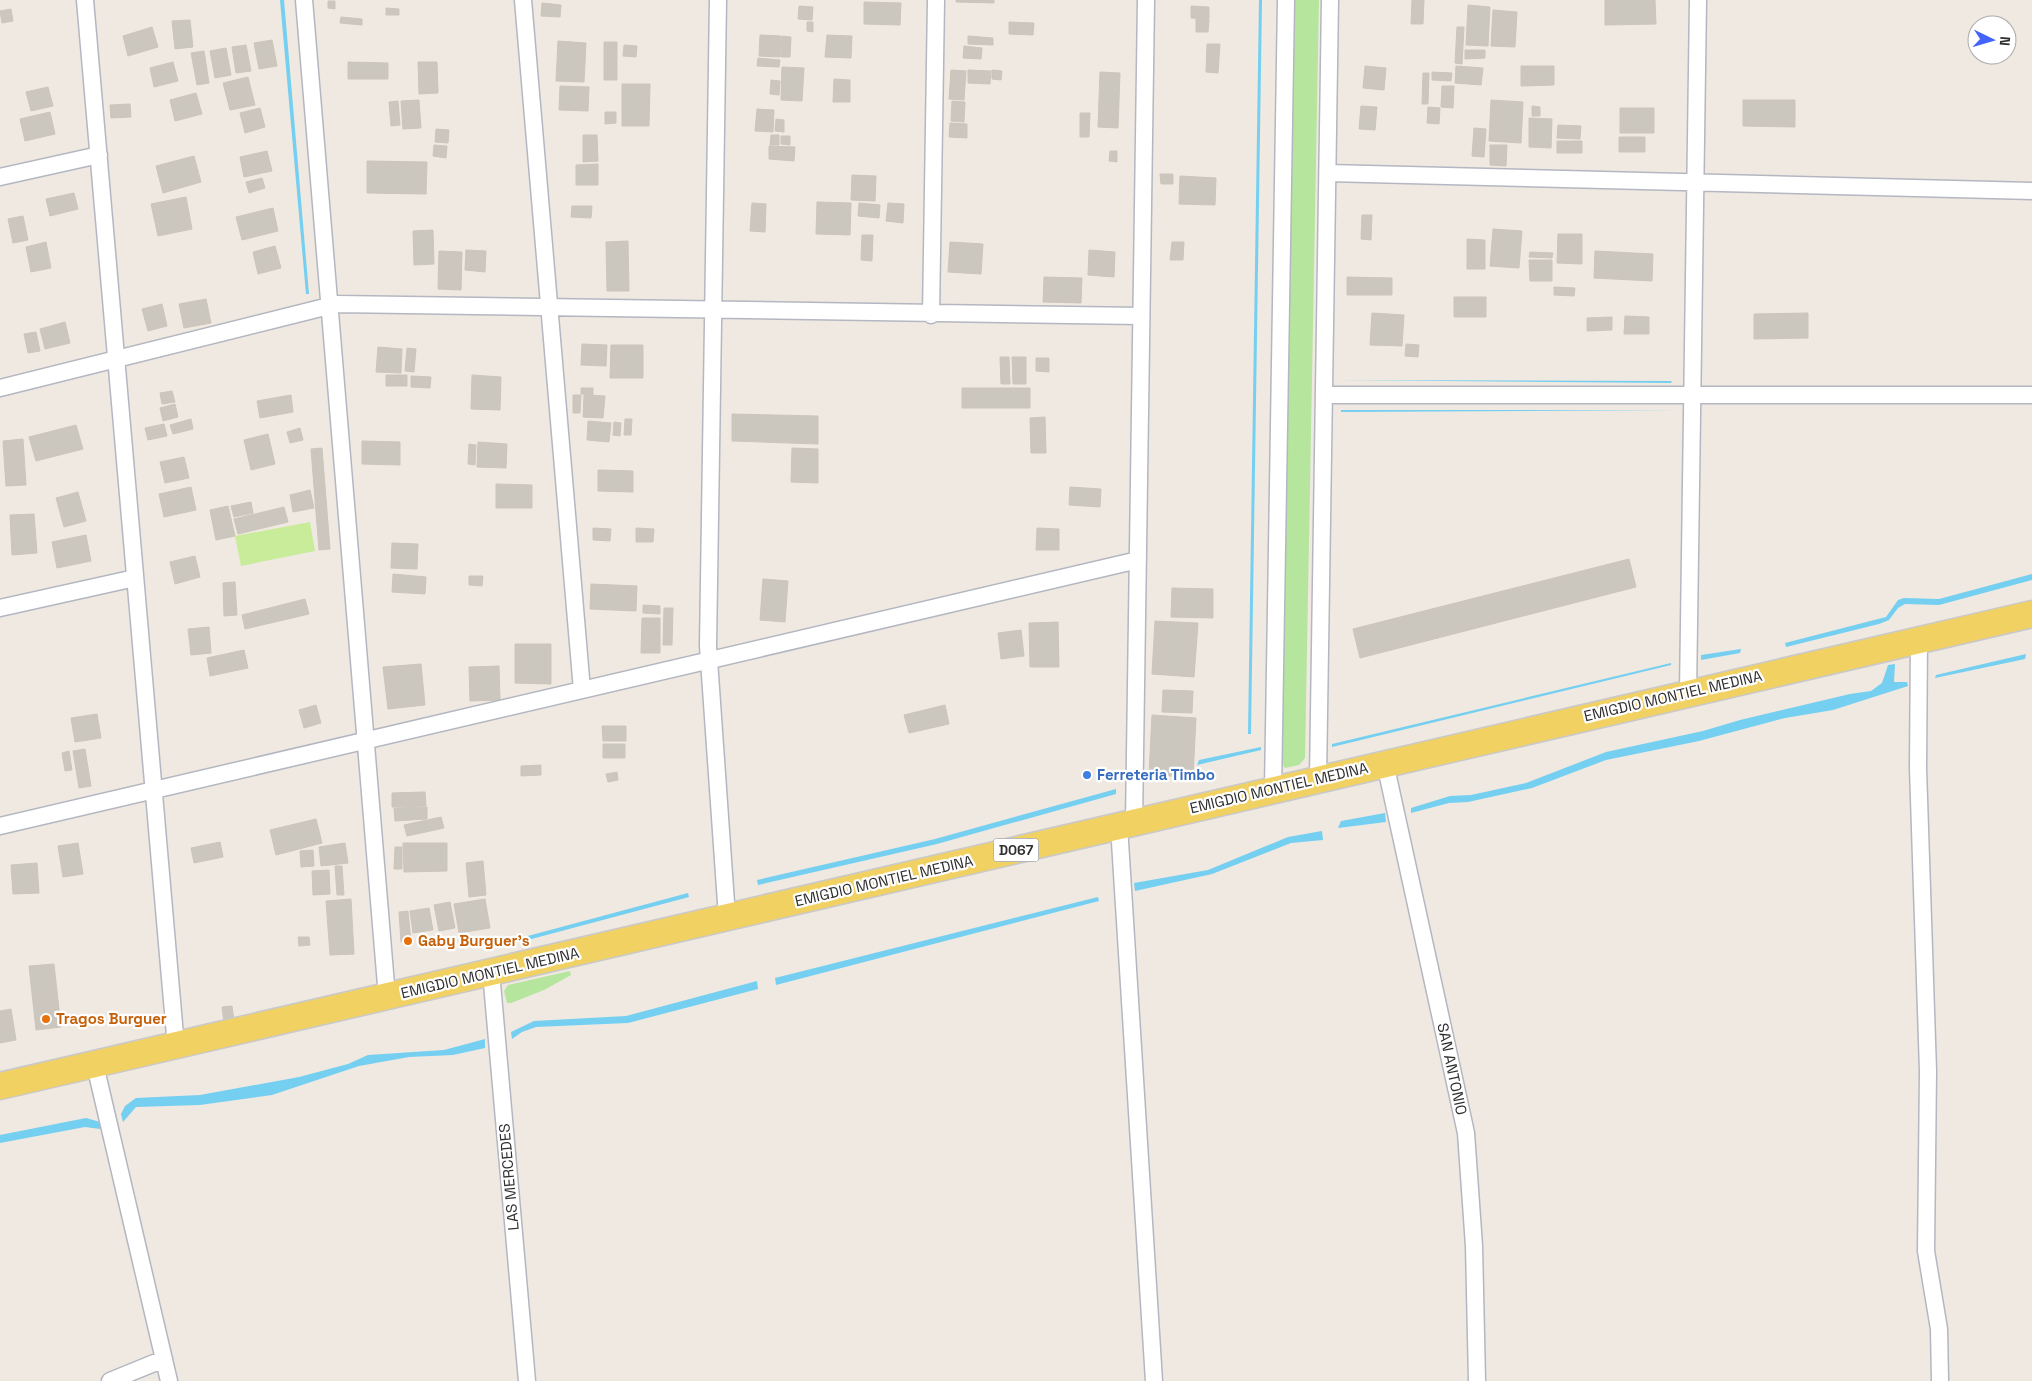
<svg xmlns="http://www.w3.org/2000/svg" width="2032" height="1381" font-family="'Space Grotesk',sans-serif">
	<rect width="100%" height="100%" fill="#efe9e1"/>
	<path fill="#b6e59e" d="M 1294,0 L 1319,0 L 1305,758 L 1299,765 L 1285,768 L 1281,763 Z
		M 570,971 L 571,975 L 544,990 L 511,1003 L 507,1003 L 504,991 L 508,985 Z"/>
	<path fill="#c9ec9a" d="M 310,522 L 315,551 L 241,566 L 235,536 Z"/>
	<path fill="#75cff0" d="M 280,0 L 284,0 L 309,294 L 306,294 Z
		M 1259,0 L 1262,0 L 1251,734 L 1248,734 Z
		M 1338,380 L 1672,381 L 1671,383 Z
		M 1341,410 L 1679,410 L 1341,412 Z
		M 2032,574 L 2032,580 L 1939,605 L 1905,604 L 1898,608 L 1889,620 L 1879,624 L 1786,647 L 1785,643 L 1882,618 L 1886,617 L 1898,600 L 1904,598 L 1939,599 Z
		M 1741,649 L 1740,653 L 1701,660 L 1701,655 Z
		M 2026,654 L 2025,659 L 1935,678 L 1936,675 Z
		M 1671,663 L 1671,665 L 1332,747 L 1332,744 Z
		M 1895,664 L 1894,682 L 1907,682 L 1908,686 L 1833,710 L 1785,718 L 1699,741 L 1606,760 L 1532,788 L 1468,802 L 1449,803 L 1411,813 L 1411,808 L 1450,796 L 1471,795 L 1526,783 L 1606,752 L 1703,731 L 1740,720 L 1850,694 L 1871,691 L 1882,683 L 1888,665 Z
		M 1261,747 L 1261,750 L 1197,765 L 1199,760 Z
		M 1116,789 L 1116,794 L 937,844 L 758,885 L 757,880 L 935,839 Z
		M 1385,813 L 1386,822 L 1338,828 L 1341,821 Z
		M 1322,831 L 1323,840 L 1291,843 L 1212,874 L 1135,891 L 1134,883 L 1208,870 L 1288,837 Z
		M 688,893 L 689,897 L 524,941 L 524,937 Z
		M 1098,897 L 1099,901 L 776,985 L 775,978 Z
		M 757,981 L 758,989 L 628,1023 L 536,1027 L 522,1032 L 512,1039 L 511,1032 L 534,1021 L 626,1016 Z
		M 485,1039 L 485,1048 L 453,1055 L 409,1057 L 359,1066 L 272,1095 L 200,1105 L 136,1107 L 123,1122 L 121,1114 L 125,1106 L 136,1098 L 200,1095 L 299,1077 L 348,1064 L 368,1055 L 444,1050 Z
		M 86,1118 L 100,1122 L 100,1129 L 85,1127 L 0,1143 L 0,1135 Z"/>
	<path fill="#cbc7bf" stroke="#cbc5ba" d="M 956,0 L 994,0 L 994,3 L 956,2 Z
		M 1412,0 L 1424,0 L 1423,24 L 1411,24 Z
		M 1605,0 L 1655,0 L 1656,24 L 1605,25 Z
		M 328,1 L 335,1 L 335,9 L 328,8 Z
		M 864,2 L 901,3 L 900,25 L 864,24 Z
		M 542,3 L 561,5 L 560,17 L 541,16 Z
		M 1468,5 L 1490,7 L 1488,46 L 1466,45 Z
		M 799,6 L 813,7 L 812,20 L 798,19 Z
		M 1191,6 L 1209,7 L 1209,19 L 1191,18 Z
		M 386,8 L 399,9 L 399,15 L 386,15 Z
		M 11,9 L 13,21 L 2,23 L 0,11 Z
		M 1493,10 L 1517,12 L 1515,47 L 1491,46 Z
		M 341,17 L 362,19 L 362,25 L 340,23 Z
		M 1196,19 L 1209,20 L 1208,32 L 1196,32 Z
		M 190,20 L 193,47 L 175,49 L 172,21 Z
		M 807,22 L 813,22 L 813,32 L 807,31 Z
		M 1009,22 L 1034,23 L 1033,35 L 1009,34 Z
		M 152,27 L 158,47 L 128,56 L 123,36 Z
		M 1457,27 L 1464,27 L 1462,64 L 1455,63 Z
		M 760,35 L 781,36 L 780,57 L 759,56 Z
		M 827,35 L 852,36 L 851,58 L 825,57 Z
		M 782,36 L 791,37 L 790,57 L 781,57 Z
		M 968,36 L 993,38 L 993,45 L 968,44 Z
		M 272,40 L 277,66 L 259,69 L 254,43 Z
		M 558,41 L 586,43 L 584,82 L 556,81 Z
		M 604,42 L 617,42 L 617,80 L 604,80 Z
		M 1207,44 L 1220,44 L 1218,73 L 1206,72 Z
		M 246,45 L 251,71 L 236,73 L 232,47 Z
		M 624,45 L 637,46 L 636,57 L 623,56 Z
		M 964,46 L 982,48 L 981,59 L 963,58 Z
		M 226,48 L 231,75 L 215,78 L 210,51 Z
		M 1465,50 L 1485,50 L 1485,58 L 1465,59 Z
		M 204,51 L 209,83 L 197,85 L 191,53 Z
		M 758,58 L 780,60 L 779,67 L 757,66 Z
		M 173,62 L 178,81 L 154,87 L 150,68 Z
		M 348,62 L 388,63 L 388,79 L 348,79 Z
		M 418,62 L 437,62 L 438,93 L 419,94 Z
		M 1365,66 L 1386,68 L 1384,90 L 1363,88 Z
		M 1456,66 L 1483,68 L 1481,85 L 1455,83 Z
		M 1521,66 L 1554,66 L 1554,85 L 1521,86 Z
		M 782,67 L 804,68 L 802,101 L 781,100 Z
		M 951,70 L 966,71 L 964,100 L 949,99 Z
		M 968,70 L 991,71 L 990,84 L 968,83 Z
		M 992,70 L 1002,71 L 1001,80 L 992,79 Z
		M 1100,72 L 1120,73 L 1118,128 L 1098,127 Z
		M 1432,72 L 1452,73 L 1451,81 L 1432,80 Z
		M 1423,73 L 1429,73 L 1428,104 L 1422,104 Z
		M 248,77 L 255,105 L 230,110 L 223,83 Z
		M 834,79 L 850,80 L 850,102 L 833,102 Z
		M 771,80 L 780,81 L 779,95 L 770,94 Z
		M 622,84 L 650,84 L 649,126 L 622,126 Z
		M 560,86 L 589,87 L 588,111 L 559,110 Z
		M 1442,86 L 1454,86 L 1453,108 L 1441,107 Z
		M 48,87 L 53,106 L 31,111 L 26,92 Z
		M 196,93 L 202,114 L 175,121 L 170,100 Z
		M 419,100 L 421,128 L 403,129 L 401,101 Z
		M 1491,100 L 1523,102 L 1521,143 L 1489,141 Z
		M 1743,100 L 1795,100 L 1795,127 L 1743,126 Z
		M 398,101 L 400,125 L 391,126 L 389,102 Z
		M 952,101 L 965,102 L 964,122 L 951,121 Z
		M 130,104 L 131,117 L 111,118 L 110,105 Z
		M 1361,106 L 1377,107 L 1375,130 L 1359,129 Z
		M 1532,106 L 1540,107 L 1540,116 L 1532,116 Z
		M 1428,107 L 1440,108 L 1439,124 L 1427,123 Z
		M 260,108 L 265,127 L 245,133 L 240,113 Z
		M 1620,108 L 1654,108 L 1654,133 L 1620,133 Z
		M 757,109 L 774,110 L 773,132 L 755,131 Z
		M 50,112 L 55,134 L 25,141 L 20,119 Z
		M 605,112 L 616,112 L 616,123 L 605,124 Z
		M 1080,113 L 1090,113 L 1089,137 L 1080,137 Z
		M 1529,118 L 1552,119 L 1551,148 L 1529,147 Z
		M 776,119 L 784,120 L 784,132 L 775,131 Z
		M 950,123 L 967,124 L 967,138 L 949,137 Z
		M 1558,125 L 1581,126 L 1580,139 L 1557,138 Z
		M 1474,128 L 1486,129 L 1484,157 L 1472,156 Z
		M 436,129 L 449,130 L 448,143 L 435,142 Z
		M 583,135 L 597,135 L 598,161 L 583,162 Z
		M 771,135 L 779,135 L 779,145 L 770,145 Z
		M 781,136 L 790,136 L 790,145 L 781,144 Z
		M 1619,137 L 1645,137 L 1645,152 L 1619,152 Z
		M 1557,141 L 1582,141 L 1582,153 L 1557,153 Z
		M 434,145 L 447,146 L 446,158 L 433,156 Z
		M 1490,145 L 1507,145 L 1506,166 L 1490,165 Z
		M 769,146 L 795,147 L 794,161 L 769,159 Z
		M 267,151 L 272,171 L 244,177 L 240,157 Z
		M 1110,151 L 1117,151 L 1117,162 L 1109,161 Z
		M 194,156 L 201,182 L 163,193 L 156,166 Z
		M 367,161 L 427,162 L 426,194 L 367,193 Z
		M 598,164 L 598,185 L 576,185 L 576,165 Z
		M 1160,174 L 1173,174 L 1173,184 L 1161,184 Z
		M 852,175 L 876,176 L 875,201 L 851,200 Z
		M 1180,176 L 1216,178 L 1215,205 L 1179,204 Z
		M 262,178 L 265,188 L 249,193 L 246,182 Z
		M 74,193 L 78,209 L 50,216 L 46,199 Z
		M 186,197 L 192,229 L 158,236 L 151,204 Z
		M 817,202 L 851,203 L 850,235 L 816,234 Z
		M 752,203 L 766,204 L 765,232 L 750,231 Z
		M 859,203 L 880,205 L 879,218 L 858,216 Z
		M 888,203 L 904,204 L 903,223 L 886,221 Z
		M 572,206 L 592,206 L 591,218 L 571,217 Z
		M 273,208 L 278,231 L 242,240 L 236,217 Z
		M 1362,215 L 1372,215 L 1371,240 L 1361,239 Z
		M 23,216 L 28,240 L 13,243 L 8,219 Z
		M 1493,229 L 1522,231 L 1519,268 L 1490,266 Z
		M 433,230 L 434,264 L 414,265 L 413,231 Z
		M 1558,234 L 1582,234 L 1582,264 L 1557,263 Z
		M 862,235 L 873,235 L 872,261 L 861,260 Z
		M 1467,239 L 1485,240 L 1485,269 L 1467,269 Z
		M 628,241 L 629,291 L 607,291 L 606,242 Z
		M 46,242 L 51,268 L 31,272 L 26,247 Z
		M 950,242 L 983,244 L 981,274 L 948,272 Z
		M 1172,242 L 1184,242 L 1183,260 L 1170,260 Z
		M 275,246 L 281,268 L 258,274 L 253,252 Z
		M 466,250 L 486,251 L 485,272 L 465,270 Z
		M 1089,250 L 1115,252 L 1114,277 L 1088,275 Z
		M 439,251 L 462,252 L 461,290 L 438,289 Z
		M 1595,251 L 1653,254 L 1652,281 L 1594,278 Z
		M 1530,252 L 1553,253 L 1552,258 L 1529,257 Z
		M 1529,260 L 1552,260 L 1552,281 L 1530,281 Z
		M 1044,277 L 1082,278 L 1081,303 L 1043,302 Z
		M 1347,277 L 1392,278 L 1392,295 L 1347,295 Z
		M 1554,287 L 1575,288 L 1574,296 L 1554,295 Z
		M 1454,297 L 1486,297 L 1486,317 L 1454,317 Z
		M 206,299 L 211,323 L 184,328 L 179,304 Z
		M 162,304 L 167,326 L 148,331 L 142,309 Z
		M 1372,313 L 1404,315 L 1402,346 L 1370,345 Z
		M 1808,313 L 1808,338 L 1754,339 L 1754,314 Z
		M 1625,316 L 1649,317 L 1649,334 L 1624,334 Z
		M 1612,317 L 1612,330 L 1587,331 L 1587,318 Z
		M 65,322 L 70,343 L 45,349 L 40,329 Z
		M 36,332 L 40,351 L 28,353 L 24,334 Z
		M 582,344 L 607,345 L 606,366 L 581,365 Z
		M 1406,344 L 1419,345 L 1418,357 L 1405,356 Z
		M 611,345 L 643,345 L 643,378 L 610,378 Z
		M 378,347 L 402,349 L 401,373 L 376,372 Z
		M 407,348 L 416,349 L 414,372 L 405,371 Z
		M 1000,357 L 1009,357 L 1010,384 L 1001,384 Z
		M 1012,357 L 1026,357 L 1026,384 L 1013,384 Z
		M 1036,358 L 1049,358 L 1049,372 L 1036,371 Z
		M 386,375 L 407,375 L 407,386 L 386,386 Z
		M 472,375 L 501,377 L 500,410 L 471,409 Z
		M 411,376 L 431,377 L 430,388 L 411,387 Z
		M 581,388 L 593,388 L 593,395 L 581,394 Z
		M 962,388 L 1030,388 L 1030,408 L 962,408 Z
		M 172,391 L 175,402 L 162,404 L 160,393 Z
		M 291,395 L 293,412 L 260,418 L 257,401 Z
		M 573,395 L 581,395 L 580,413 L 573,413 Z
		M 584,395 L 605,396 L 603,418 L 583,417 Z
		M 175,404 L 178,417 L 163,421 L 160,408 Z
		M 732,414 L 818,416 L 818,444 L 732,441 Z
		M 1045,417 L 1046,453 L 1031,453 L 1030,418 Z
		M 191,419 L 193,429 L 173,434 L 170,425 Z
		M 625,419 L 632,419 L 631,435 L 624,435 Z
		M 588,421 L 611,423 L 609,442 L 587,440 Z
		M 614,422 L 621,423 L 620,436 L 613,435 Z
		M 164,424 L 167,436 L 148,440 L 145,428 Z
		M 76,425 L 83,449 L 36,461 L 29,437 Z
		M 300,428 L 303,440 L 290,443 L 287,432 Z
		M 268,434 L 275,464 L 251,470 L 244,440 Z
		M 23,439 L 26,485 L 6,486 L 3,441 Z
		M 362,441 L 400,442 L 400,465 L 362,464 Z
		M 478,442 L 507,444 L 506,468 L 477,467 Z
		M 469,444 L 476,445 L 475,465 L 468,464 Z
		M 322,448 L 330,549 L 319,550 L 311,449 Z
		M 792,448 L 818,449 L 818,483 L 791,482 Z
		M 184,457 L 189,478 L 165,483 L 160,462 Z
		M 598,470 L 633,471 L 633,492 L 598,491 Z
		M 496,484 L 532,485 L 532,508 L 496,508 Z
		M 191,487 L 196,510 L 164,517 L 159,494 Z
		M 1070,487 L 1101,489 L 1100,507 L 1069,505 Z
		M 310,490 L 314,508 L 293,512 L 290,495 Z
		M 78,492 L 86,521 L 64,527 L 56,498 Z
		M 251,502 L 253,513 L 234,517 L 231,506 Z
		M 228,506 L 235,536 L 216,540 L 210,510 Z
		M 284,507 L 288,522 L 238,534 L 234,519 Z
		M 34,514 L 37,553 L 12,555 L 10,515 Z
		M 593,528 L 611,529 L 610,541 L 593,540 Z
		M 636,528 L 654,529 L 653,542 L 636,542 Z
		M 1037,528 L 1059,529 L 1059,550 L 1036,550 Z
		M 86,535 L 91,561 L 57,568 L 52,542 Z
		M 392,543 L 418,544 L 417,569 L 391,568 Z
		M 195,556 L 200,577 L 175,584 L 170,562 Z
		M 1629,559 L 1636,587 L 1360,658 L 1353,629 Z
		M 393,574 L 426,577 L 425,594 L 392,592 Z
		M 469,576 L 483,576 L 482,586 L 469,585 Z
		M 763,579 L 788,581 L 785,622 L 760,620 Z
		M 235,582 L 237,615 L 224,616 L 223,583 Z
		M 591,584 L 637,586 L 636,611 L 590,609 Z
		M 1172,588 L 1213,589 L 1213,618 L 1171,617 Z
		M 305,599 L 309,614 L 245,629 L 242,615 Z
		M 643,605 L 660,606 L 660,614 L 643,613 Z
		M 664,608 L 673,608 L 672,645 L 663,645 Z
		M 642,618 L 660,618 L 660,653 L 641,653 Z
		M 1155,621 L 1198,623 L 1194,677 L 1152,674 Z
		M 1058,622 L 1059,667 L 1030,667 L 1029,623 Z
		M 209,627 L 211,653 L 191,655 L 188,629 Z
		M 1021,630 L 1024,656 L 1001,659 L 998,633 Z
		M 515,644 L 551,644 L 551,684 L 515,683 Z
		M 244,650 L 248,668 L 210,676 L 207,658 Z
		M 421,664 L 425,705 L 388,709 L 383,667 Z
		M 499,666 L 500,700 L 470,701 L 469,667 Z
		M 1163,690 L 1193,691 L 1192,713 L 1162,712 Z
		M 316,705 L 321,723 L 304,728 L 299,710 Z
		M 945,705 L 949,724 L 909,733 L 904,715 Z
		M 97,714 L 101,738 L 75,742 L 71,718 Z
		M 1152,715 L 1196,718 L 1193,777 L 1149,775 Z
		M 602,726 L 626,726 L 626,741 L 603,741 Z
		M 603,744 L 625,744 L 625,758 L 603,758 Z
		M 85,749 L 91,786 L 79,788 L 73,751 Z
		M 69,751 L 72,770 L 65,771 L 62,753 Z
		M 541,765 L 541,775 L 521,776 L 521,766 Z
		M 617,772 L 618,780 L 608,782 L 606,774 Z
		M 425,792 L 426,806 L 392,807 L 392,793 Z
		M 427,807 L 427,819 L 395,821 L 394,808 Z
		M 441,817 L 444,828 L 407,836 L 404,825 Z
		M 316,819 L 322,843 L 276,855 L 270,830 Z
		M 220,842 L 223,857 L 194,863 L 191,848 Z
		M 78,843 L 83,874 L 63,877 L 58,846 Z
		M 345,843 L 348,863 L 321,866 L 319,847 Z
		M 403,843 L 447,843 L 447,871 L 404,872 Z
		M 395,847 L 402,847 L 402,869 L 394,869 Z
		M 313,850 L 314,866 L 301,867 L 300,851 Z
		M 483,861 L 486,895 L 469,897 L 466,863 Z
		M 37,863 L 39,893 L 13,894 L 11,865 Z
		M 335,866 L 342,866 L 344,895 L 337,895 Z
		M 329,870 L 330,894 L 313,895 L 312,871 Z
		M 351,899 L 354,954 L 330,955 L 326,901 Z
		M 485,899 L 490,928 L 459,933 L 454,904 Z
		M 450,902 L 455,928 L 439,931 L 434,905 Z
		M 429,908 L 433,930 L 413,933 L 410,911 Z
		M 408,911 L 411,941 L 401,942 L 399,912 Z
		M 298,937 L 309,937 L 310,945 L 299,946 Z
		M 54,964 L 61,1027 L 36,1030 L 29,966 Z
		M 232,1006 L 234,1021 L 224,1022 L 222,1007 Z
		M 11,1009 L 16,1040 L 0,1043 L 0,1011 Z"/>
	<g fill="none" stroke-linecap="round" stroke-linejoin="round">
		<g stroke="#b4b7c1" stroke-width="19">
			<path id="minor" d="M 85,0 L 176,1047
				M 304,0 L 387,997
				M 523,0 L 582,690
				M 718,0 L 708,646 L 727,917
				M 1328,173 L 2032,191
				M 0,177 L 99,155
				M 931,315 L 936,0
				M 0,388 L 337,304 L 1141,316
				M 1324,395 L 2032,395
				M 0,608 L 135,578
				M 1919,639 L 1918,768 L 1928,1071 L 1926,1251 L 1939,1329 L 1940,1380
				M 1688,693 L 1698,0
				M 1385,763 L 1466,1133 L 1474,1246 L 1477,1381
				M 1318,779 L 1330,0
				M 1273,790 L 1286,0
				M 1134,823 L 1146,0
				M 0,826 L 1138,560
				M 1119,826 L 1154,1381
				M 491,972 L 527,1381
				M 95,1065 L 169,1381
				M 110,1381 L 164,1359"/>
		</g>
		<g stroke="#c9c9c9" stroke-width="29">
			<path id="primary" d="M 0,1086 L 2032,614"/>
		</g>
		<use href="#minor" stroke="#fff" stroke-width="16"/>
		<use href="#primary" stroke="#f2d163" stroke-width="26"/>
	</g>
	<circle fill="#3f7fe0" stroke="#fff" stroke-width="2" cx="1087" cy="775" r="5"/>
	<g fill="#e8710a" stroke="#fff" stroke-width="2">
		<circle cx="408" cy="941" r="5"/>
		<circle cx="46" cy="1019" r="5"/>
	</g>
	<g text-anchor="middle" stroke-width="4.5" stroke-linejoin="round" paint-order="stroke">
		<rect fill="#fff" stroke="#6d6d6d" stroke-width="1" x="993.5" y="838.5" width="45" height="23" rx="4"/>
		<g font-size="14" font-weight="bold" fill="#2e2e2e">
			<text x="1016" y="855">D067</text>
		</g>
		<g font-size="15" fill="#2e2e2e" stroke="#fff">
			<text transform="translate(1673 696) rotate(-13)" y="5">EMIGDIO MONTIEL MEDINA</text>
			<text transform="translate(1279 788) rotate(-13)" y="5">EMIGDIO MONTIEL MEDINA</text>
			<text transform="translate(884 881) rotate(-13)" y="5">EMIGDIO MONTIEL MEDINA</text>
			<text transform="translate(490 973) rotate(-13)" y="5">EMIGDIO MONTIEL MEDINA</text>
			<text transform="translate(1452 1069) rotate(78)" y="5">SAN ANTONIO</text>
			<text transform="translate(509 1177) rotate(-95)" y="5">LAS MERCEDES</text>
		</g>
		<g font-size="15" font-weight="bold" fill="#366cbe" stroke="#fff" text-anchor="start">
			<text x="1097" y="780">Ferreteria Timbo</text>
		</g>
		<g font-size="15" font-weight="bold" fill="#c56008" stroke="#fff" text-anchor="start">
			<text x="418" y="946">Gaby Burguer's</text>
			<text x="56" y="1024">Tragos Burguer</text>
		</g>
	</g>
	<g transform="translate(1992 40) rotate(95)"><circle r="24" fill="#ffffff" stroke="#ababab"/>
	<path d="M0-4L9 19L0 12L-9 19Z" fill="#4264fb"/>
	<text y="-8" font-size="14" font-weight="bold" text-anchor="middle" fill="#2e2e2e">N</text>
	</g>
</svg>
